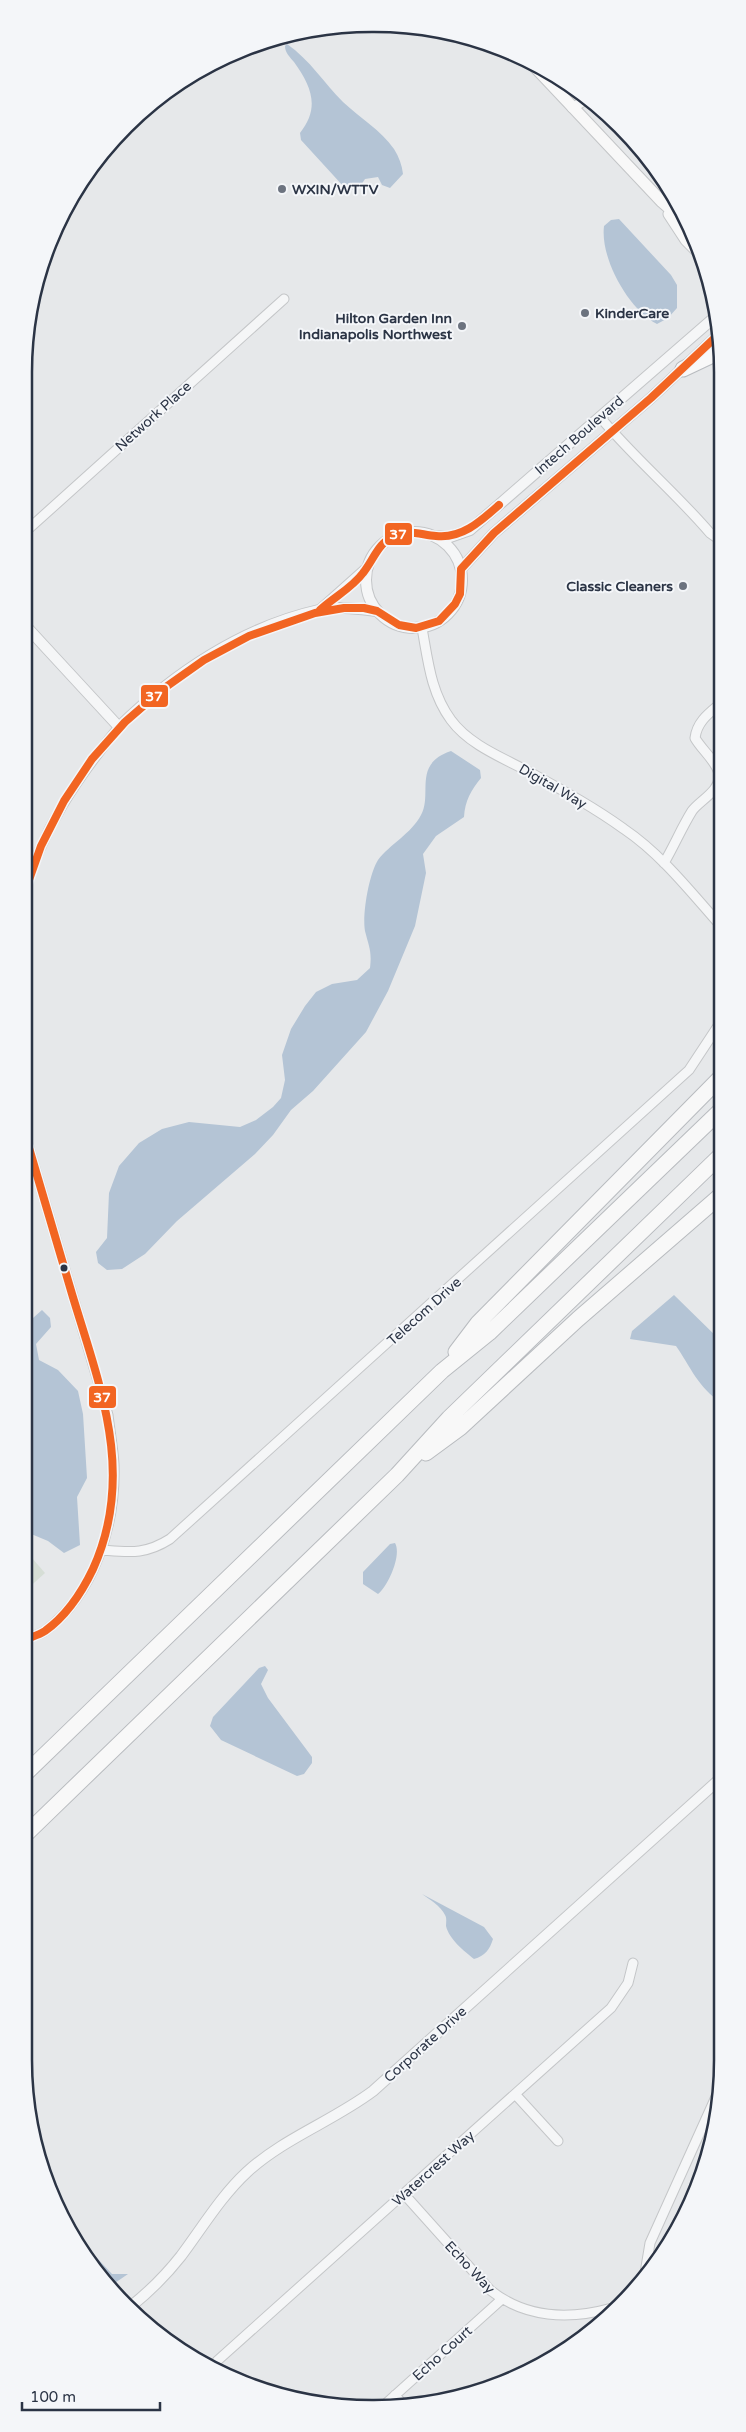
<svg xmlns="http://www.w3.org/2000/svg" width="746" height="2432" font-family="'Varela Round',sans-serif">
	<rect width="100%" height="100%" fill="#e6e8ea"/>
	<path fill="#d6ded6" d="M 32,1558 L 45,1573 L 24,1592 L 24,1565 Z"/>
	<path fill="#b4c4d5" d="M 287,44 C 310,60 324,83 343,102 C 360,118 381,130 394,149 C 399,157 402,165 403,174 L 390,188 L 382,185 L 378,177 L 365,179 L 361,185 L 353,190 L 344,187 L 301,140 L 300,133 C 320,108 312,87 294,62 C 290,57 285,53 285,46 Z
		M 619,219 L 671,275 L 677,285 L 677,308 L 668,318 L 657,324 C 628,309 600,258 604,226 L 611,220 Z
		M 451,751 L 480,770 L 481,778 C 471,790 465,801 464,817 L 436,836 L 423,854 L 426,873 L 415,926 L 388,991 L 366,1032 L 313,1091 L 291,1110 L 273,1135 L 255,1154 L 177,1221 L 145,1254 L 122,1269 L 107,1270 L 98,1263 L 96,1252 L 107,1238 L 109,1193 L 119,1166 L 139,1143 L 162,1129 L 189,1122 L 240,1127 L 256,1120 L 273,1107 L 281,1098 L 285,1080 L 282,1055 L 291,1029 L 305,1006 L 316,992 L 332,984 L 357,980 L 370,968 C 372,951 369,947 365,931 C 362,915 369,874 378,860 C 390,844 411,834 421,815 C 433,794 412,764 451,751 Z
		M 674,1295 L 721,1341 L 721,1402 C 699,1389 690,1366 676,1346 L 630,1339 L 632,1331 Z
		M 42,1310 L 50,1318 L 51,1327 L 36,1344 L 39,1360 L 58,1370 L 78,1391 L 83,1414 L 87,1478 L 77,1497 L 80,1545 L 64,1553 L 48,1541 L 24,1531 L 24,1326 Z
		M 395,1543 C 402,1555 388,1586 378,1594 L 363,1584 L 363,1572 L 390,1544 Z
		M 265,1666 L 268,1670 L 261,1684 L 268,1698 L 312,1757 L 312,1763 L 304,1774 L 297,1776 L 221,1740 L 210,1726 L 213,1717 L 259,1668 Z
		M 422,1894 L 484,1927 L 493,1939 C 490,1949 485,1956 474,1959 C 464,1951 449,1939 446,1926 C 446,1923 447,1918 445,1915 C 441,1906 429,1899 422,1894 Z
		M 81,2241 L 112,2274 L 128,2274 L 109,2287 Z"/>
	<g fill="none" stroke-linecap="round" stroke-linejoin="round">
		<g stroke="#c4c6c8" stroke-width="11">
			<path id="minor" d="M 572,108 L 584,101
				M 600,417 C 634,458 675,492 710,533 L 720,540
				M 24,533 L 284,299
				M 422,628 C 428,661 431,693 451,720 C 470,746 506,759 533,774 C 564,791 595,808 624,829 C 661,854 690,891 720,925
				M 664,863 C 674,846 682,827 692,811 C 700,800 721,791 719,774 C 717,762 701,749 695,738 C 697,722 708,714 720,704
				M 24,894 C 42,829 77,778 119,727
				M 24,1131 L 108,1415 C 110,1432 113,1448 114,1464 C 116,1525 94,1594 45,1631 C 39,1635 30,1637 24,1640
				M 101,1550 C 129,1552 145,1555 170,1539 L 689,1070 L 720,1023
				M 515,2094 L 558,2141
				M 404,2194 L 490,2290 C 525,2318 569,2320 612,2308
				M 645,2273 L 650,2243 L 719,2090
				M 217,2361 L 611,2008 L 628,1983 L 633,1963
				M 395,2395 L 404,2406
				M 382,2407 L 502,2299"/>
		</g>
		<g stroke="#c4c6c8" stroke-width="12">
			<path id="tertiary" d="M366 580a48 48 0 1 1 96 0a48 48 0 1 1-96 0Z
				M 434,536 L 450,537 L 470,530 L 716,316
				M 461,569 L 494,533 L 651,398 L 719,334
				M 320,610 L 366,569
				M 24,624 L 119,727 C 174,673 243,627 319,610 C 338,606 358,609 377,611
				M 130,2307 C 149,2292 166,2275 181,2256 C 202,2228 221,2196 247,2172 C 284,2138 333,2121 373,2091 L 722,1777"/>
		</g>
		<g stroke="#c4c6c8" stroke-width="13">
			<path id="secondary" d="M 533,65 L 662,202 L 688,225
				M 669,214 L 686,240 L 696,250"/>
		</g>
		<g stroke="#b8bbbf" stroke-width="17">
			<path id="motorway" d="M 683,369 L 719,352
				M 456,1352 L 478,1323 L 721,1077
				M 426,1453 L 460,1428 L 578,1319 L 721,1195
				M 24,1775 L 442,1371 L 489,1333 L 721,1110
				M 24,1836 L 397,1475 L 449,1418 L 721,1155"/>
		</g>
		<use href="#minor" stroke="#f5f6f7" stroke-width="9"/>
		<use href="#tertiary" stroke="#f5f6f7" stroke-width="10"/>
		<use href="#secondary" stroke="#f8f8f8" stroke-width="11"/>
		<use href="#motorway" stroke="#f8f8f8" stroke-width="15"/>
		<g stroke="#f4f6f9" stroke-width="11">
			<path id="bus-1" d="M 320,610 C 334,597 352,588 363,573 C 374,559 378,543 395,535 C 408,529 422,535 436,536 C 462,539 481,521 499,505
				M 24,894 L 41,846 L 64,801 L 92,759 L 125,722 L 163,689 L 204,660 L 249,636 L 315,613 L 344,608 L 364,608 L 377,611 L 399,625 L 416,628 L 439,621 L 455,604 L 460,594 L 461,569 L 494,533 L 651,398 L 719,334
				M 24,1131 C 40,1185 56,1240 72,1294 C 100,1387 136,1474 93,1569 C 82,1592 66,1616 45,1631 C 39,1635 31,1637 24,1640"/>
		</g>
		<use href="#bus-1" stroke="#f26522" stroke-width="8"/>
	</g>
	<g fill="#6c737f" stroke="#f4f6f9" stroke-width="2">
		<circle cx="282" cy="189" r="5"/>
		<circle cx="585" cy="313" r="5"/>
		<circle cx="462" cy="326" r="5"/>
		<circle cx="683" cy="586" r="5"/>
	</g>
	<circle fill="#2b3445" stroke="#f4f6f9" stroke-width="2" cx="64" cy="1268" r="4.5"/>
	<g text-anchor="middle" stroke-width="4" stroke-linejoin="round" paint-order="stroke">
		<g font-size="14" font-weight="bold" fill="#2b3445" stroke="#f4f6f9" text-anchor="start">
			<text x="292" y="194">WXIN/WTTV</text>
			<text x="595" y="318">KinderCare</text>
			<text x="452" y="323" text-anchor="end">Hilton Garden Inn<tspan x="452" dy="16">Indianapolis Northwest</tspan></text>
			<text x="673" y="591" text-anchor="end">Classic Cleaners</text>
		</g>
		<g font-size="14" fill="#2b3445" stroke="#f4f6f9">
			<text transform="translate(153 416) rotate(-42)" y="5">Network Place</text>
			<text transform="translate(579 435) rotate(-41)" y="5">Intech Boulevard</text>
			<text transform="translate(553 786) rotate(30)" y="5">Digital Way</text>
			<text transform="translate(424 1311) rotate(-42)" y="5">Telecom Drive</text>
			<text transform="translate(425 2044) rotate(-42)" y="5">Corporate Drive</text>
			<text transform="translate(433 2168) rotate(-42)" y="5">Watercrest Way</text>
			<text transform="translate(470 2267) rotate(47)" y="5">Echo Way</text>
			<text transform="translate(442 2353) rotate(-42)" y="5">Echo Court</text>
		</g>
	</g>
	<path d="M0 0H746V2432H0ZM372 32H374A340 340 0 0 1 714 372V2060A340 340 0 0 1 374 2400H372A340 340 0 0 1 32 2060V372A340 340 0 0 1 372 32Z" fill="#f4f6f9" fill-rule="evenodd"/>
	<path fill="none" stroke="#2b3445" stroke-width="2.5" d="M372 32H374A340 340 0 0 1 714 372V2060A340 340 0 0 1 374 2400H372A340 340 0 0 1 32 2060V372A340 340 0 0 1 372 32Z"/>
	<g stroke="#f4f6f9" stroke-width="2">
		<rect x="384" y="522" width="29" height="24" rx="5" fill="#f26522"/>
		<rect x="140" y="684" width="29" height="24" rx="5" fill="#f26522"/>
		<rect x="88" y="1385" width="29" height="24" rx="5" fill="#f26522"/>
	</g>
	<g font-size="14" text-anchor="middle" font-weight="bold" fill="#fff">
		<text x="398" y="539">37</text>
		<text x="154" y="701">37</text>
		<text x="102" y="1402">37</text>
	</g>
	<path d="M22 2402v8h138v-8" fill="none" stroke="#2b3445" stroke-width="2.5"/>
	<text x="30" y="2402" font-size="15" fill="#2b3445" stroke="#f4f6f9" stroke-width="4" paint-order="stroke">100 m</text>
</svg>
